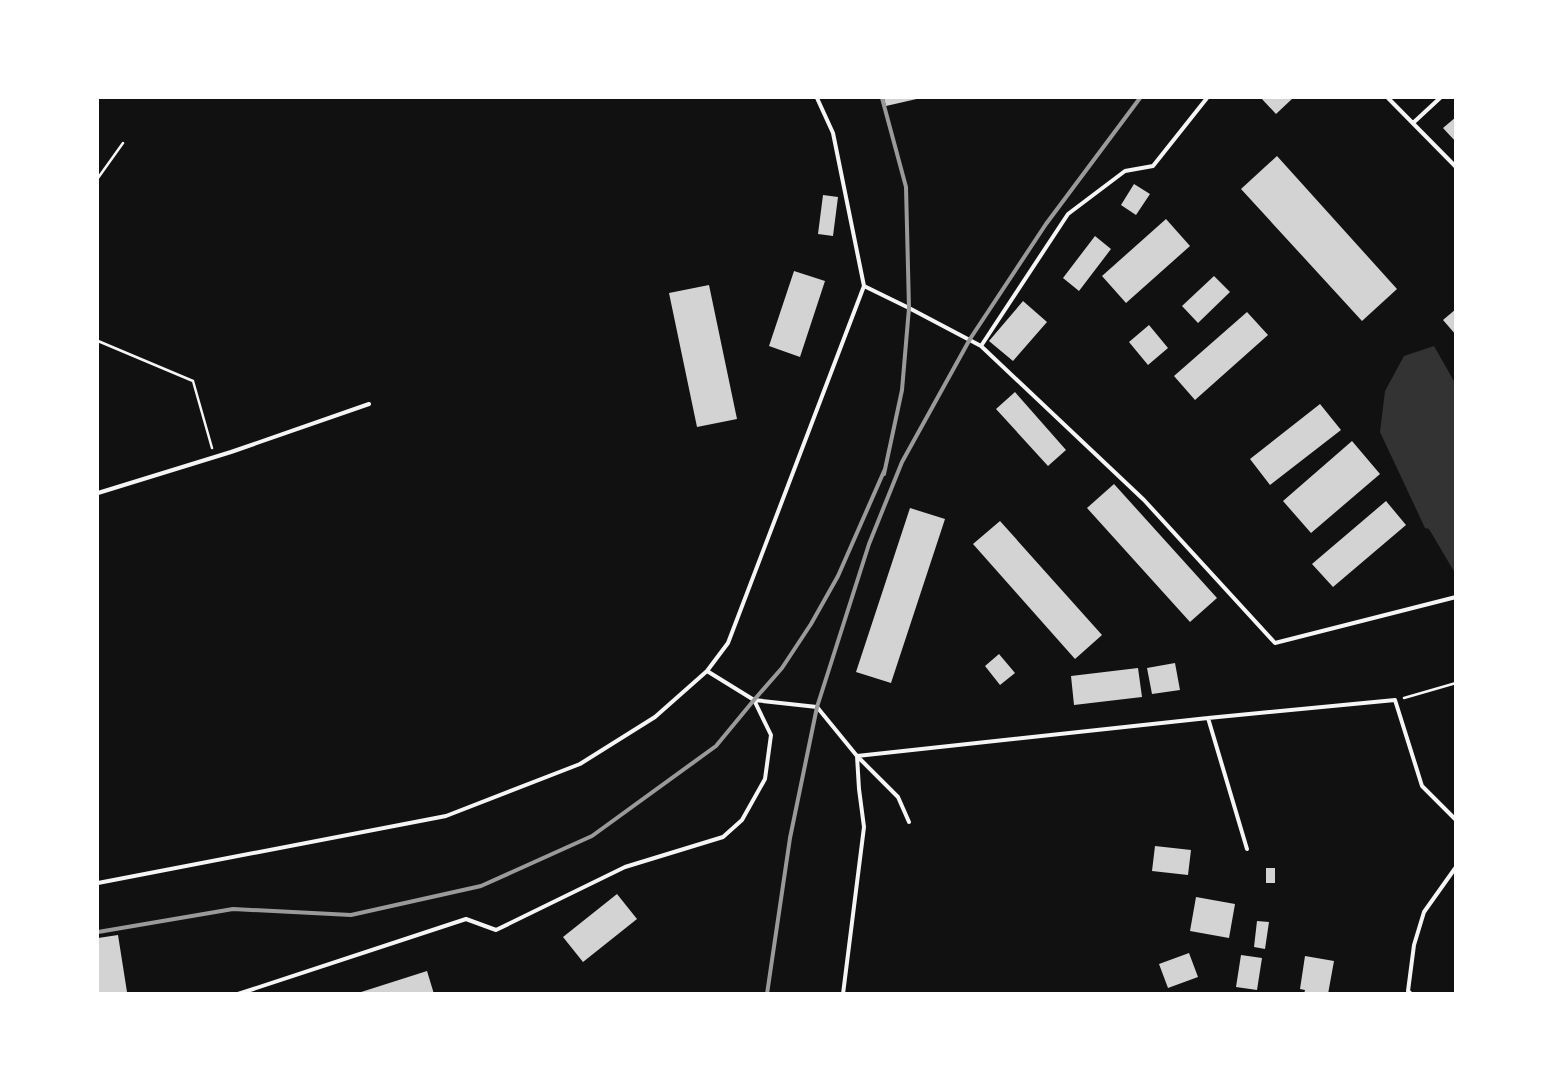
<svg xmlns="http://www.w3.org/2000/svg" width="1553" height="1091" font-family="'Noto Sans',sans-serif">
	<rect width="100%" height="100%" fill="#111"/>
	<path fill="#333" d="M 1434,346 L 1455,383 L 1455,573 L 1429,529 L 1425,528 L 1380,432 L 1385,391 L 1404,356 Z"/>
	<path fill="#d3d3d3" d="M 884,98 L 921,98 L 886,106 Z
		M 1261,98 L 1293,98 L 1276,114 Z
		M 1456,117 L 1456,142 L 1443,128 Z
		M 1277,156 L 1397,289 L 1362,321 L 1241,189 Z
		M 1134,184 L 1150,194 L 1136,215 L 1121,205 Z
		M 823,195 L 838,197 L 833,236 L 818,234 Z
		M 1166,219 L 1190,246 L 1126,303 L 1102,276 Z
		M 1095,236 L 1111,249 L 1079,291 L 1063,278 Z
		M 794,271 L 825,281 L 800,357 L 769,346 Z
		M 1214,276 L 1230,292 L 1198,323 L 1182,306 Z
		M 709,285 L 737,419 L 697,427 L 669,293 Z
		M 1023,301 L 1047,322 L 1013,361 L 989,341 Z
		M 1456,309 L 1456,335 L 1443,320 Z
		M 1247,312 L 1268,335 L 1195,400 L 1174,376 Z
		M 1149,325 L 1168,348 L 1148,365 L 1129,342 Z
		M 1015,392 L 1066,450 L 1048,466 L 996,409 Z
		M 1320,404 L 1341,430 L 1270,485 L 1250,459 Z
		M 1352,441 L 1380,474 L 1311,533 L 1283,501 Z
		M 1114,484 L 1217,598 L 1190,622 L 1087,508 Z
		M 1386,501 L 1406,525 L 1333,587 L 1312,564 Z
		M 910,508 L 945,519 L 891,683 L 856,672 Z
		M 1000,521 L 1102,635 L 1075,659 L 973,544 Z
		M 999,654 L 1015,673 L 1000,685 L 985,666 Z
		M 1175,663 L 1180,690 L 1152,694 L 1147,668 Z
		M 1138,668 L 1142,697 L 1074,705 L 1071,676 Z
		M 1155,846 L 1191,850 L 1188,875 L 1152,871 Z
		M 1266,868 L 1275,868 L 1275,883 L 1266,883 Z
		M 617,894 L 637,919 L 583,962 L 563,937 Z
		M 1196,897 L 1235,904 L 1229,938 L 1190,931 Z
		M 1257,921 L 1269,922 L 1265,949 L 1254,947 Z
		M 118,935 L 127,992 L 98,994 L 98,938 Z
		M 1189,953 L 1198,977 L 1168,988 L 1159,964 Z
		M 1241,955 L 1262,958 L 1257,990 L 1236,987 Z
		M 1305,956 L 1334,961 L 1328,994 L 1304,994 L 1305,990 L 1300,989 Z
		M 427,971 L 434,994 L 358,994 L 358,993 Z"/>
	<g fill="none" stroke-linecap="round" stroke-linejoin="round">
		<path stroke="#f5f5f5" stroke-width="2.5" d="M 98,178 L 123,143
			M 98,341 L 193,381 L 212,448
			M 1404,698 L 1456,683"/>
		<path stroke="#f5f5f5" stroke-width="4" d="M 1388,98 L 1456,167
			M 1413,123 L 1440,98
			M 864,286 L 909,308 L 981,346 L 1144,500 L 1275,643 L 1456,597
			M 981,346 L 1068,214 L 1125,171 L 1153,166 L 1207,98
			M 98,493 L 231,452 L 369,404
			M 707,671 L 754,700 L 817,707 L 857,756 L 1208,718 L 1395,700 L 1422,786 L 1456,820
			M 1208,718 L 1247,849
			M 98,883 L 446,816 L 580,764 L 655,717 L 707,671 L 728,643 L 864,286 L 833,133 L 817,98
			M 238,994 L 466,919 L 496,930 L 625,867 L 723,837 L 742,820 L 765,779 L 771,735 L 754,700
			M 843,994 L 864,827 L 859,789 L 857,756 L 898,797 L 909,822
			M 1411,994 L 1408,991 L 1414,945 L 1424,912 L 1456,867"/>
		<path stroke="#9a9a9a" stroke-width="4" d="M 882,98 L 906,187 L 909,308 L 902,390 L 884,474
			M 98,932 L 233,909 L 351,915 L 481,886 L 592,836 L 716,746 L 754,700 L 782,668 L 811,624 L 838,576 L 885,469
			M 767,994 L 790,838 L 817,707 L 869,544 L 902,462 L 970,339 L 1046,224 L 1140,98"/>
	</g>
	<rect width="1553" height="1091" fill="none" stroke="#ffffff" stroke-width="198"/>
</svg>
